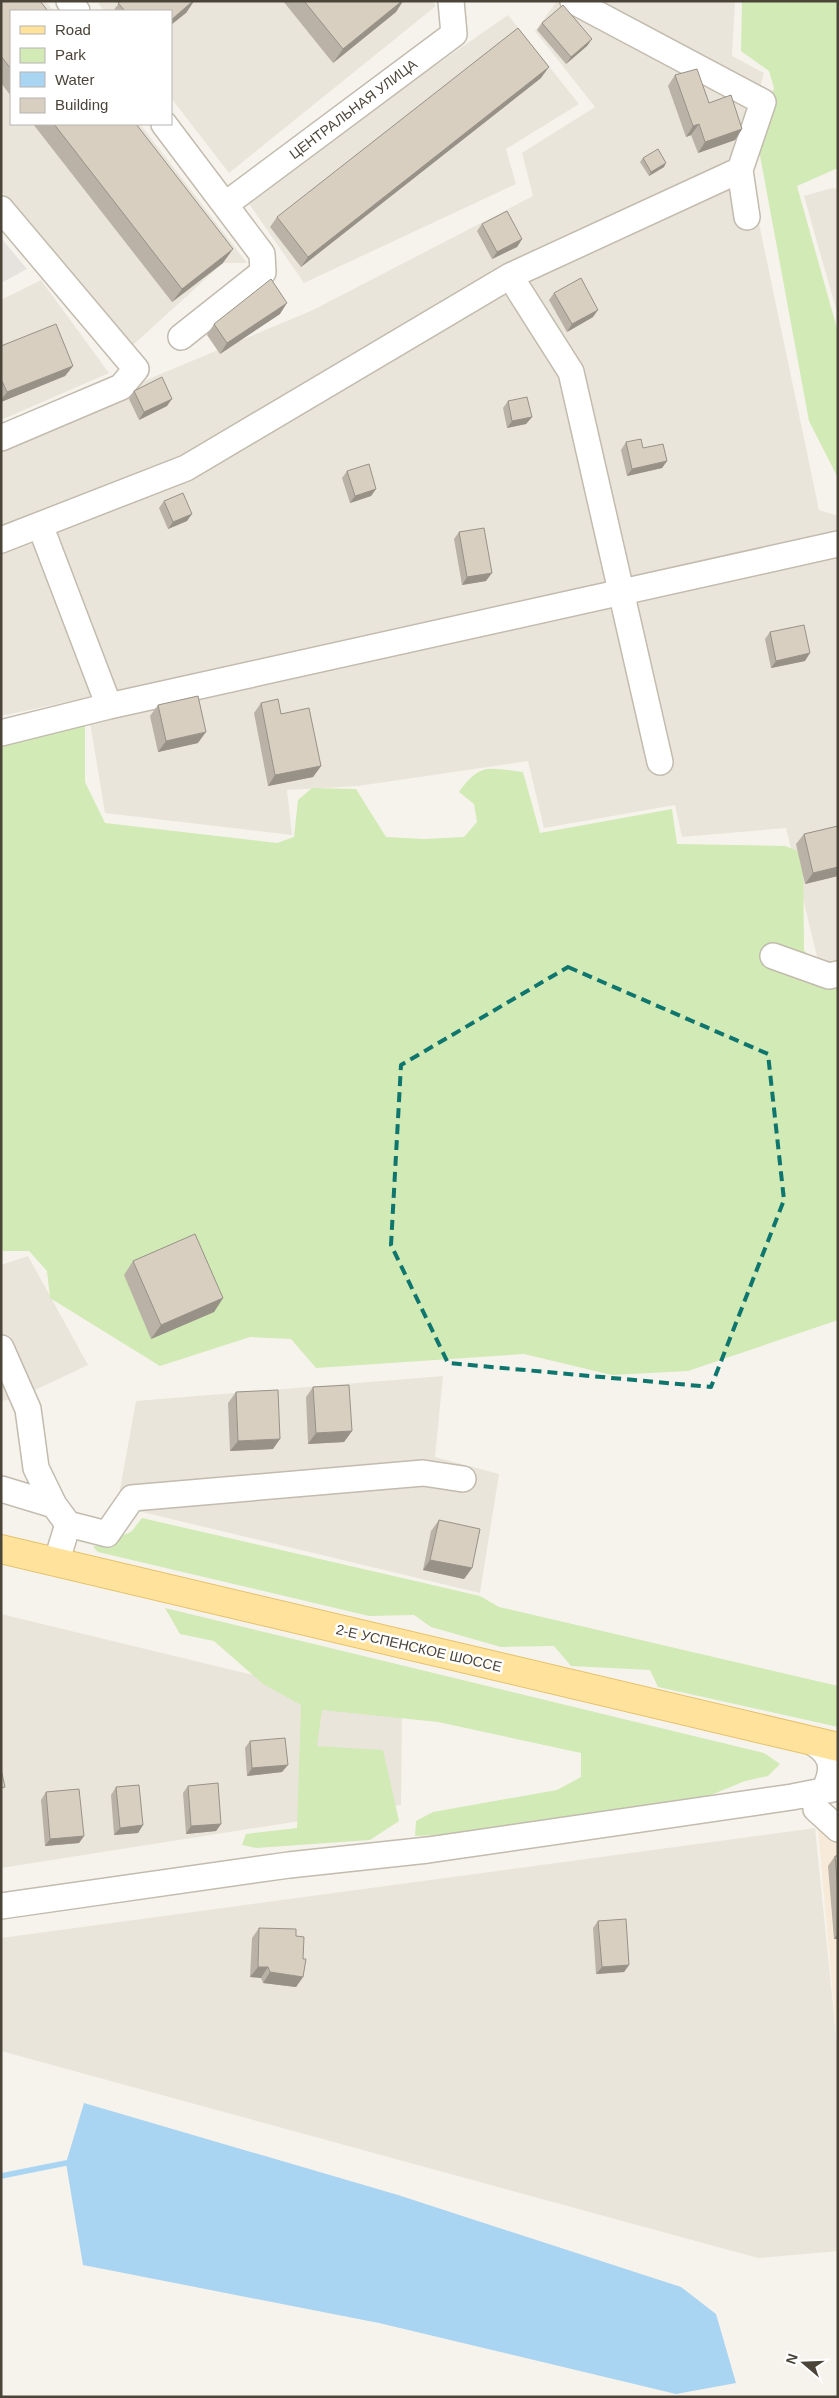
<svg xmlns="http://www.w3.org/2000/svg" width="839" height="2398" font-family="Helvetica,sans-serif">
	<rect width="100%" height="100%" fill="#f6f3ec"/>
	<path fill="#eae5da" d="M 1,1 L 46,1 L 53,11 L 11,11 L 11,124 L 140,124 L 247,263 L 223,263 L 132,346 L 1,191 Z
		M 97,1 L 432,1 L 436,6 L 229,173 L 171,98 L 171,11 L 104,11 Z
		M 557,1 L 735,1 L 732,56 L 764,73 L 743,147 L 819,510 L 838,516 L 838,962 L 819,965 L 786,828 L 682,837 L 675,805 L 544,828 L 528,761 L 358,786 L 287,790 L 292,835 L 105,813 L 86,698 L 1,716 L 1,441 L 313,310 L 533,196 L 522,153 L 595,107 L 535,31 Z
		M 508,15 L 579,104 L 506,149 L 516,184 L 304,283 L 245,198 Z
		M 832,188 L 838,189 L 838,316 L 804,196 Z
		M 41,280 L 109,373 L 1,420 L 1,300 Z
		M 28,1256 L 88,1365 L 18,1398 L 1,1401 L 1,1265 Z
		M 443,1376 L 435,1457 L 499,1474 L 480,1593 L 117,1506 L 136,1401 Z
		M 1,1614 L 402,1711 L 401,1805 L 1,1868 Z
		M 815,1828 L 838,2054 L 838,2251 L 758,2258 L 1,2051 L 1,1938 Z"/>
	<path fill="#f7ead8" d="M 838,1826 L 838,2052 L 818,1829 Z"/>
	<path fill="#e6e2dd" d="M 1,238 L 27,269 L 1,283 Z"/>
	<path fill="#d2eab5" d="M 742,1 L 838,1 L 838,168 L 797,186 L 838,332 L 838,478 L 809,421 L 757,139 L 774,88 L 769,71 L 741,51 Z
		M 85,720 L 85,782 L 105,823 L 277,843 L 294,837 L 298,800 L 312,788 L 356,789 L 386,837 L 424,839 L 464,837 L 477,822 L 474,804 L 459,792 C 480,762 489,768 523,772 L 540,833 L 672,809 L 677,844 L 785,846 L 803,853 L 804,950 L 824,982 L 838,984 L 838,1320 L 688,1371 L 612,1375 L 524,1354 L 316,1368 L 291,1339 L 250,1337 L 160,1366 L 50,1298 L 47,1271 L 29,1251 L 1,1251 L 1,729 Z
		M 142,1518 L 480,1596 L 499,1607 L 838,1686 L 838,1727 L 658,1687 L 650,1670 L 571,1666 L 554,1646 L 501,1647 L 431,1627 L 414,1615 L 369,1616 L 98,1552 L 93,1547 L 131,1532 Z
		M 165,1608 L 764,1753 L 780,1764 L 768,1776 L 745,1781 L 706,1797 L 463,1834 L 415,1836 L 416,1821 L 433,1812 L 557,1790 L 581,1777 L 581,1753 L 438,1722 L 322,1710 L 317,1746 L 383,1750 L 399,1821 L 370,1840 L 256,1848 L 242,1845 L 246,1834 L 297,1828 L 301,1705 L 263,1684 L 214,1641 L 180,1634 Z"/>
	<path fill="#a9d4f2" d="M 84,2103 L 398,2195 L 681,2287 L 716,2314 L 736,2383 L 676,2394 L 379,2323 L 83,2265 L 66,2163 Z"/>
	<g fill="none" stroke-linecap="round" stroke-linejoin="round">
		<path stroke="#a9d4f2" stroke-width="5.5" d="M 1,2176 L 66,2163"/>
		<g stroke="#c2bbae" stroke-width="28">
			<path id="minor" d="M 69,1 L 77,11
				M 573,1 L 763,102 L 740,170 L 747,217
				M 164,124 L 262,254 L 263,272 L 181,337
				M 226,204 L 454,34 L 451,1
				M 1,209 L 136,369 L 121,387 L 1,438
				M 510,276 L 571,372 L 660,762
				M 40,525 L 109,706
				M 1,540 L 186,468 L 510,276 L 740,170
				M 1,733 L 109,706 L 838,544
				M 773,956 L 829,976 L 838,974
				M 1,1348 L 28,1409 L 36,1468 L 54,1505 L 68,1524
				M 1,1489 L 54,1505
				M 57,1560 L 68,1524 L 107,1534 L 132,1498 L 423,1473 L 463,1479
				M 808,1740 C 832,1752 836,1767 824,1790
				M 816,1809 L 838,1829
				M 1,1906 L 289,1865 L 428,1850 L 792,1797 L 838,1788"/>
		</g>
		<g stroke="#e6c16a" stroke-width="30">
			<path id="major" d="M 1,1549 L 838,1747"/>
		</g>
		<use href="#minor" stroke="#fff" stroke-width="25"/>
		<use href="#major" stroke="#ffe39c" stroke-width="28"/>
	</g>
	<path fill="#bab2a6" d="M 1,1 L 11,11 L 11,96 L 1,83 Z
		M 117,1 L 194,1 L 186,13 L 171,11 L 113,11 L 119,3 Z
		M 283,1 L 403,1 L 396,12 L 333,63 Z
		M 542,23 L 592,39 L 587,46 L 566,64 L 537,30 Z
		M 675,75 L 709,103 L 742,129 L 735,140 L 698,153 L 691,135 L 686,137 L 668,86 Z
		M 541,78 L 301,267 L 270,227 L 277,217 Z
		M 33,124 L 136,124 L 223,263 L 172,302 Z
		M 643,158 L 664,167 L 649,176 L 640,162 Z
		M 482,224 L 522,239 L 517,247 L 492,259 L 477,231 Z
		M 554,293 L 593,317 L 567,332 L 549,300 Z
		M 280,314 L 220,354 L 207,335 L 214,324 Z
		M 1,346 L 73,366 L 65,376 L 1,402 Z
		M 134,391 L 167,406 L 139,420 L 129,399 Z
		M 508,401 L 532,417 L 526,424 L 507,428 L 503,408 Z
		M 626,442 L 643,448 L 667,461 L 662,468 L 627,476 L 621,450 Z
		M 347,471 L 376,489 L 371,496 L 350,503 L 342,478 Z
		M 164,501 L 187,521 L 168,529 L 159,508 Z
		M 459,532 L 486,581 L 462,585 L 454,539 Z
		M 770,632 L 805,661 L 771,668 L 765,639 Z
		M 261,703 L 281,714 L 321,766 L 313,777 L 268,786 L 254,713 Z
		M 158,705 L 198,743 L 158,752 L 150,716 Z
		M 838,826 L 838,876 L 805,884 L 796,844 L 804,834 Z
		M 133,1261 L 223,1298 L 214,1312 L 151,1339 L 124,1275 Z
		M 313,1387 L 352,1431 L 344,1442 L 308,1444 L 306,1397 Z
		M 236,1392 L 273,1449 L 230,1451 L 228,1403 Z
		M 439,1520 L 472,1568 L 464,1579 L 423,1570 L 431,1531 Z
		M 250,1741 L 282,1772 L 247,1776 L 245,1748 Z
		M 188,1786 L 221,1824 L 216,1831 L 186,1834 L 183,1793 Z
		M 116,1787 L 143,1825 L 138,1833 L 114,1835 L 111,1795 Z
		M 46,1792 L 84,1836 L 79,1843 L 45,1846 L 41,1800 Z
		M 835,1856 L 838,1856 L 838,1939 L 834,1939 L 828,1866 Z
		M 598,1921 L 629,1965 L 624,1972 L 596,1974 L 593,1928 Z
		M 259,1928 L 296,1936 L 303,1977 L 296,1987 L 263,1983 L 261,1978 L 250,1977 L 252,1938 Z"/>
	<path fill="#979187" d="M 193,1 L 194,1 L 186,13 L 171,25 L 171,20 Z
		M 402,1 L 403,1 L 396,12 L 333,63 L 343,49 Z
		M 592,39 L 587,46 L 566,64 L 571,57 Z
		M 549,67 L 541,78 L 301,267 L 308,257 Z
		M 699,124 L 691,135 L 686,137 L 693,126 Z
		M 742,129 L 735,140 L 698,153 L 705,142 Z
		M 666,163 L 664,167 L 649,176 L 651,172 Z
		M 522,239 L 517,247 L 492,259 L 497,252 Z
		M 233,249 L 223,263 L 172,302 L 182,289 Z
		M 287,303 L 280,314 L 220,354 L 227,343 Z
		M 598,310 L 593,317 L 567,332 L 572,324 Z
		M 73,366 L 65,376 L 1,402 L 1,400 L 7,392 Z
		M 172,399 L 167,406 L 139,420 L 144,412 Z
		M 532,417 L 526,424 L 507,428 L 512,421 Z
		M 667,461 L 662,468 L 627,476 L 632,469 Z
		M 376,489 L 371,496 L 350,503 L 355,496 Z
		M 192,514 L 187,521 L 168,529 L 173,522 Z
		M 492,573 L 486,581 L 462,585 L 467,577 Z
		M 810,653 L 805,661 L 771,668 L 776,661 Z
		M 206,732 L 198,743 L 158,752 L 166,741 Z
		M 321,766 L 313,777 L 268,786 L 275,775 Z
		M 838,867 L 838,876 L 805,884 L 813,873 Z
		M 223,1298 L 214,1312 L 151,1339 L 161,1325 Z
		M 352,1431 L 344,1442 L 308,1444 L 316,1433 Z
		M 280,1439 L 273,1449 L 230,1451 L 238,1441 Z
		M 430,1560 L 472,1568 L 464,1579 L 423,1570 Z
		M 288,1765 L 282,1772 L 247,1776 L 252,1768 Z
		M 221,1824 L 216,1831 L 186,1834 L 191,1826 Z
		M 143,1825 L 138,1833 L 114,1835 L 120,1828 Z
		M 84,1836 L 79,1843 L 45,1846 L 50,1839 Z
		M 838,1933 L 838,1939 L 834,1939 Z
		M 629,1965 L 624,1972 L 596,1974 L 602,1967 Z
		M 258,1967 L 268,1967 L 261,1978 L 250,1977 Z
		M 270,1972 L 303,1977 L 296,1987 L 263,1983 Z"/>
	<path fill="#d8cfc1" stroke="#979187" d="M 1,1 L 40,1 L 48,11 L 11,11 L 11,69 L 1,56 Z
		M 121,1 L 193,1 L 171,20 L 171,11 L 125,11 L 118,3 Z
		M 304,1 L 402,1 L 343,49 Z
		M 563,5 L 592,39 L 571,57 L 542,23 Z
		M 518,28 L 549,67 L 308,257 L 277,217 Z
		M 697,69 L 709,103 L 731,95 L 742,129 L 705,142 L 699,124 L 693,126 L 675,75 Z
		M 54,124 L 136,124 L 233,249 L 182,289 Z
		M 658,149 L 666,163 L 651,172 L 643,158 Z
		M 507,211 L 522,239 L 497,252 L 482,224 Z
		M 581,278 L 598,310 L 572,324 L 554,293 Z
		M 271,279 L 287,303 L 227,343 L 214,324 Z
		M 56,324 L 73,366 L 7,392 L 1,379 L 1,346 Z
		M 162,377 L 172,399 L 144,412 L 134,391 Z
		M 527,397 L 532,417 L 512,421 L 508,401 Z
		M 641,439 L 643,448 L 663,444 L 667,461 L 632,469 L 626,442 Z
		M 369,464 L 376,489 L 355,496 L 347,471 Z
		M 183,493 L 192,514 L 173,522 L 164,501 Z
		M 484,528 L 492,573 L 467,577 L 459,532 Z
		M 804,625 L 810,653 L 776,661 L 770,632 Z
		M 198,696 L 206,732 L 166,741 L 158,705 Z
		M 278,699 L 281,714 L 309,708 L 321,766 L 275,775 L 261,703 Z
		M 838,826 L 838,867 L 813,873 L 804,834 Z
		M 195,1234 L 223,1298 L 161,1325 L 133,1261 Z
		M 349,1385 L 352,1431 L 316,1433 L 313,1387 Z
		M 278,1390 L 280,1439 L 238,1441 L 236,1392 Z
		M 439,1520 L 480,1529 L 472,1568 L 430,1560 Z
		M 285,1738 L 288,1765 L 252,1768 L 250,1741 Z
		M 1,1769 L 5,1787 L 1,1788 Z
		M 218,1783 L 221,1824 L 191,1826 L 188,1786 Z
		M 139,1785 L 143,1825 L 120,1828 L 116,1787 Z
		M 79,1789 L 84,1836 L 50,1839 L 46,1792 Z
		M 835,1856 L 838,1856 L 838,1891 Z
		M 626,1919 L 629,1965 L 602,1967 L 598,1921 Z
		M 259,1928 L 296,1929 L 296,1936 L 304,1937 L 303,1959 L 306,1959 L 303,1977 L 270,1972 L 268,1967 L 258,1967 Z"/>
	<path fill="none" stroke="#0f766e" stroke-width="4" stroke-dasharray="10 6" stroke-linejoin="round" d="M 568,967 L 768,1054 L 784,1200 L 711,1387 L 448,1363 L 391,1245 L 401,1065 Z"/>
	<g text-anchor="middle" stroke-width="5" stroke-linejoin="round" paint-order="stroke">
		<g font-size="14" fill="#4b4439" stroke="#fff">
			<text transform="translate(353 109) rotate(-37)" y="5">ЦЕНТРАЛЬНАЯ УЛИЦА</text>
			<text transform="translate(419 1648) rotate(13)" y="5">2-Е УСПЕНСКОЕ ШОССЕ</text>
		</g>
	</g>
	<rect width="839" height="2398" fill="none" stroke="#4b4439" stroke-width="5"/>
	<rect x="10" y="10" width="162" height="115" fill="#ffffff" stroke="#b7b4b0"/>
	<rect x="20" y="26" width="25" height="8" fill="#ffe39c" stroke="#b7b4b0"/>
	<text x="55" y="35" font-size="15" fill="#4b4439">Road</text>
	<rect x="20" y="48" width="25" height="15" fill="#d2eab5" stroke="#b7b4b0"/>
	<text x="55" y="60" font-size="15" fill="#4b4439">Park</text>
	<rect x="20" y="72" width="25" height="15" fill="#a9d4f2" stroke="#b7b4b0"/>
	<text x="55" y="85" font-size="15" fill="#4b4439">Water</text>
	<rect x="20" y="98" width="25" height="15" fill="#d8cfc1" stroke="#b7b4b0"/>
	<text x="55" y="110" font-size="15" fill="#4b4439">Building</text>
	<g transform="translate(804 2363) rotate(289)" stroke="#ffffff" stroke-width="4" paint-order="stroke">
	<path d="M0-4L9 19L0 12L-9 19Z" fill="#4b4439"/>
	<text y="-8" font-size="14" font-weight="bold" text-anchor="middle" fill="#4b4439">N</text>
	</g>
</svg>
